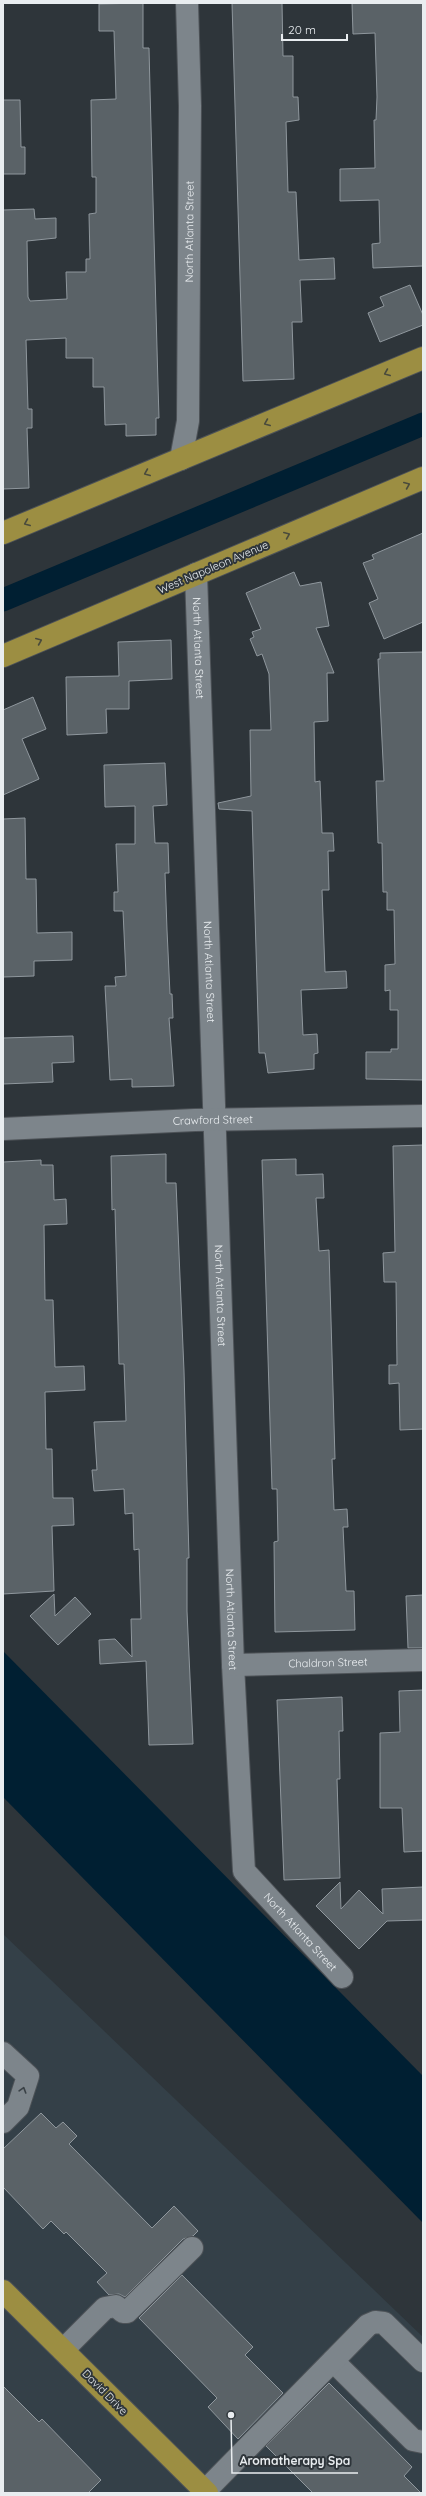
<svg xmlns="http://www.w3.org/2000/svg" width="426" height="2496" font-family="Quicksand,sans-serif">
	<rect width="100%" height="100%" fill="#2e353a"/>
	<path fill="#344048" d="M 3,1934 L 423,2337 L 423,2493 L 3,2493 Z"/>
	<path fill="#001f32" d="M 3,1651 L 423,2076 L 423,2223 L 3,1797 Z"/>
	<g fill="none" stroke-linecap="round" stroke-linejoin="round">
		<path stroke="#001f32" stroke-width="23" d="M 3,600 L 423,424"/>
	</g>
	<path fill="#5a6267" stroke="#8f979d" d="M 143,3 L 143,48 L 149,48 L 150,89 L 158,385 L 159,418 L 156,418 L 156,435 L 126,436 L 126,424 L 105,425 L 104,387 L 93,387 L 93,358 L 66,358 L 66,338 L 26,340 L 28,409 L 32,409 L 32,428 L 27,428 L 29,488 L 3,489 L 3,210 L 34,209 L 35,219 L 56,218 L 56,238 L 27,241 L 28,297 L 30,301 L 67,299 L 66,272 L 86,272 L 86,259 L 90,259 L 89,214 L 96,213 L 96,177 L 92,177 L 91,100 L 116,99 L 114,31 L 99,31 L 99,4 Z
		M 232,3 L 282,3 L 283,56 L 293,56 L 293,97 L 298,97 L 299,120 L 286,122 L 288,192 L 296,192 L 299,260 L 334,258 L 335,279 L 300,280 L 302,322 L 292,322 L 294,379 L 243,381 Z
		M 352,3 L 423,3 L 423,266 L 373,268 L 372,244 L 380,243 L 379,200 L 340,201 L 340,169 L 375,168 L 374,120 L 376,120 L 377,97 L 375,33 L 353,34 Z
		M 3,100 L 20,100 L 21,147 L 25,147 L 25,174 L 3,174 Z
		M 410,285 L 423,315 L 423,325 L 380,342 L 368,313 L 384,306 L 380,297 Z
		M 423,533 L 423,622 L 384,639 L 369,603 L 378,599 L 363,563 L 374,559 L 372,555 Z
		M 294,572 L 300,586 L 321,582 L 329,626 L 316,628 L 334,673 L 327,673 L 328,721 L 314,722 L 315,782 L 320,781 L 322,833 L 333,833 L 334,851 L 328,851 L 329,890 L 322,890 L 325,972 L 346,971 L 347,988 L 301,990 L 303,1035 L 317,1034 L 318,1053 L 314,1054 L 314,1069 L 268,1073 L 265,1053 L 259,1053 L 252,811 L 219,809 L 218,803 L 251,796 L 250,730 L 271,730 L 269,674 L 262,654 L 257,656 L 250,639 L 254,637 L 252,632 L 261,629 L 246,593 Z
		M 171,640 L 172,679 L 129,681 L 129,709 L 106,709 L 107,733 L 67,735 L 66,677 L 119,676 L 118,642 Z
		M 423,652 L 423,1080 L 366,1079 L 366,1052 L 391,1052 L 391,1049 L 398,1049 L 398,1010 L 390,1010 L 390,990 L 385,991 L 385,965 L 395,964 L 394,910 L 387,910 L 387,892 L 383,892 L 382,843 L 378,843 L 376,781 L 384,781 L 378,659 L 380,659 L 380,653 Z
		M 33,697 L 46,729 L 22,739 L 39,779 L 3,795 L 3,710 Z
		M 165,763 L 167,805 L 153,806 L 155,843 L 168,843 L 169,873 L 165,873 L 167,930 L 170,994 L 172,994 L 173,1018 L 169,1018 L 174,1086 L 132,1087 L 132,1079 L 110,1080 L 105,986 L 116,986 L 115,977 L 126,976 L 123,911 L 114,911 L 114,892 L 118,892 L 116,844 L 135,844 L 135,806 L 105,807 L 104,765 Z
		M 25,818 L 26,879 L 36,879 L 37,933 L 72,932 L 72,960 L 34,961 L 34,976 L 3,977 L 3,819 Z
		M 73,1036 L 74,1062 L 52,1063 L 53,1082 L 3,1084 L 3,1038 Z
		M 423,1145 L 423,1429 L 400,1430 L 399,1383 L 389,1384 L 389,1365 L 397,1365 L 396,1282 L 384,1282 L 383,1253 L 395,1252 L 393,1146 Z
		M 166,1154 L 166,1183 L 176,1183 L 184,1371 L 189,1558 L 187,1558 L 187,1611 L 193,1744 L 149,1745 L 146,1661 L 100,1664 L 99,1640 L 115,1639 L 132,1657 L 131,1619 L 141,1619 L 139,1549 L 134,1550 L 133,1513 L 125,1514 L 124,1489 L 94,1491 L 92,1470 L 97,1470 L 94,1422 L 126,1421 L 124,1364 L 119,1364 L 115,1209 L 112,1210 L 111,1156 Z
		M 296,1159 L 296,1175 L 323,1174 L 324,1198 L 316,1198 L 319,1251 L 329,1250 L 335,1459 L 332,1459 L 334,1510 L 347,1509 L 348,1527 L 343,1527 L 346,1591 L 354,1591 L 355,1630 L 275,1632 L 274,1542 L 278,1541 L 277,1489 L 272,1489 L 262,1160 Z
		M 41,1160 L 41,1165 L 53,1165 L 54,1200 L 66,1199 L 67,1224 L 44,1225 L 45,1300 L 53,1300 L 55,1367 L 84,1366 L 85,1390 L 45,1392 L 46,1449 L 52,1449 L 53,1498 L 73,1498 L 74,1525 L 52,1526 L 54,1591 L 3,1594 L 3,1162 Z
		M 54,1594 L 55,1616 L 75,1597 L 91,1614 L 58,1645 L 30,1616 Z
		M 423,1595 L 423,1648 L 408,1648 L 406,1596 Z
		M 423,1690 L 423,1851 L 404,1852 L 402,1808 L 380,1808 L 380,1733 L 400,1732 L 399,1691 Z
		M 342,1697 L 343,1731 L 339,1731 L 340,1779 L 337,1779 L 340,1878 L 284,1880 L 277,1700 Z
		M 340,1882 L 341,1909 L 359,1890 L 383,1914 L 382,1889 L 423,1887 L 423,1920 L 387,1921 L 359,1949 L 316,1906 Z
		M 41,2113 L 56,2128 L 63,2122 L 77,2136 L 69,2144 L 152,2228 L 174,2206 L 198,2231 L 193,2236 L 183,2239 L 125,2297 L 119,2294 L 109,2295 L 97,2282 L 107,2273 L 66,2232 L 64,2234 L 51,2221 L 43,2229 L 3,2187 L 3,2149 Z
		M 182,2275 L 253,2347 L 245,2355 L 283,2393 L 238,2439 L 208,2407 L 217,2398 L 139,2318 Z
		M 329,2383 L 412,2467 L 404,2476 L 421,2493 L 313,2493 L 266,2446 Z
		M 3,2386 L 39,2422 L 42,2419 L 101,2480 L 88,2493 L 3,2493 Z"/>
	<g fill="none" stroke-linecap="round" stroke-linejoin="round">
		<g stroke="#4d5257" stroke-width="24">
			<g id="minor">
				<path id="s1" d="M 181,459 L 188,421 L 190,106 L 187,3"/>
				<path id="s2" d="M 196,574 L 233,1665 L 244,1871 L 342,1977"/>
				<path id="s3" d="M 3,1129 L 195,1120 L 423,1116"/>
				<path id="s4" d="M 233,1665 L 423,1660"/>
				<path d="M 3,2053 L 28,2076 L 18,2107 L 3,2122"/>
				<path d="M 63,2350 L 105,2308 L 116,2306 L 123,2312 L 127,2312 L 192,2248"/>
				<path d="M 333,2361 L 413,2440 L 423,2442"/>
				<path d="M 205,2491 L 368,2325 L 375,2322 L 384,2323 L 423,2361"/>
			</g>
		</g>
		<g stroke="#4d5257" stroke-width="24">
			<path id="major" d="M 3,533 L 423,358
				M 3,656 L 423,478
				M 3,2291 L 207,2493"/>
		</g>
		<use href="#minor" stroke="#7d858b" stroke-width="22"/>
		<use href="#major" stroke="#9c8e42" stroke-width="22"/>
	</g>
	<defs><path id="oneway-chevron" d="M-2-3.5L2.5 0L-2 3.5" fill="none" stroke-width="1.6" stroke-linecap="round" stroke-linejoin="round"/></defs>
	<g stroke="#4a4b3c">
		<use href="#oneway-chevron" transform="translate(387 373) rotate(157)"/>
		<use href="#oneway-chevron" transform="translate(267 423) rotate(157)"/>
		<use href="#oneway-chevron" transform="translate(147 473) rotate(157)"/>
		<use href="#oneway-chevron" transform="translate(407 485) rotate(-23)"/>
		<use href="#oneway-chevron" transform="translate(27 523) rotate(157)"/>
		<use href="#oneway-chevron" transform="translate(287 535) rotate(-23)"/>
		<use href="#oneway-chevron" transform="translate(39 641) rotate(-23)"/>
	</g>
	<use stroke="#3a4146" href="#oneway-chevron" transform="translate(23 2090) rotate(-73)"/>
	<g text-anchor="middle" stroke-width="4" stroke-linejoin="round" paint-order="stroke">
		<g font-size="11" fill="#e9edf0" stroke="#2e353a">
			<text dy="4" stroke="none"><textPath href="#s1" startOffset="228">North Atlanta Street</textPath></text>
			<text transform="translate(213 567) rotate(-23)" y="4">West Napoleon Avenue</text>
			<text dy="4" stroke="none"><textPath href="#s2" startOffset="74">North Atlanta Street</textPath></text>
			<text dy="4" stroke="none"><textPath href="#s2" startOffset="398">North Atlanta Street</textPath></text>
			<text dy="4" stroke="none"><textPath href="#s3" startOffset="210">Crawford Street</textPath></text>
			<text dy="4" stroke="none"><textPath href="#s2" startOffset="722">North Atlanta Street</textPath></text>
			<text dy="4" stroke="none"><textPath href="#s2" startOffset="1046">North Atlanta Street</textPath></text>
			<text dy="4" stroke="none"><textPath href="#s4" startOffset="95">Chaldron Street</textPath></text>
			<text dy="4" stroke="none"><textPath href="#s2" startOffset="1381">North Atlanta Street</textPath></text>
			<text transform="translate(105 2392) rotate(45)" y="4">David Drive</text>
		</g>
	</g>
	<path fill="none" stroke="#e9edf0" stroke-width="1.5" d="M231 2415L232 2473H358"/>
	<circle fill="#e9edf0" stroke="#2e353a" stroke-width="1.5" cx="231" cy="2415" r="4"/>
	<g font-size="12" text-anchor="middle" font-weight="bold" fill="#e9edf0" stroke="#2e353a" stroke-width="4" stroke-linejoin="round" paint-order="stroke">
		<text x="295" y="2465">Aromatherapy Spa</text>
	</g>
	<rect width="426" height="2496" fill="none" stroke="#e9edf0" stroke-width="8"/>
	<path d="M282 34v6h65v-6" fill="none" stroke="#e9edf0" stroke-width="2"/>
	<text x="288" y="34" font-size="12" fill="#e9edf0" stroke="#2e353a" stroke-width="3" paint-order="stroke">20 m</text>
</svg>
